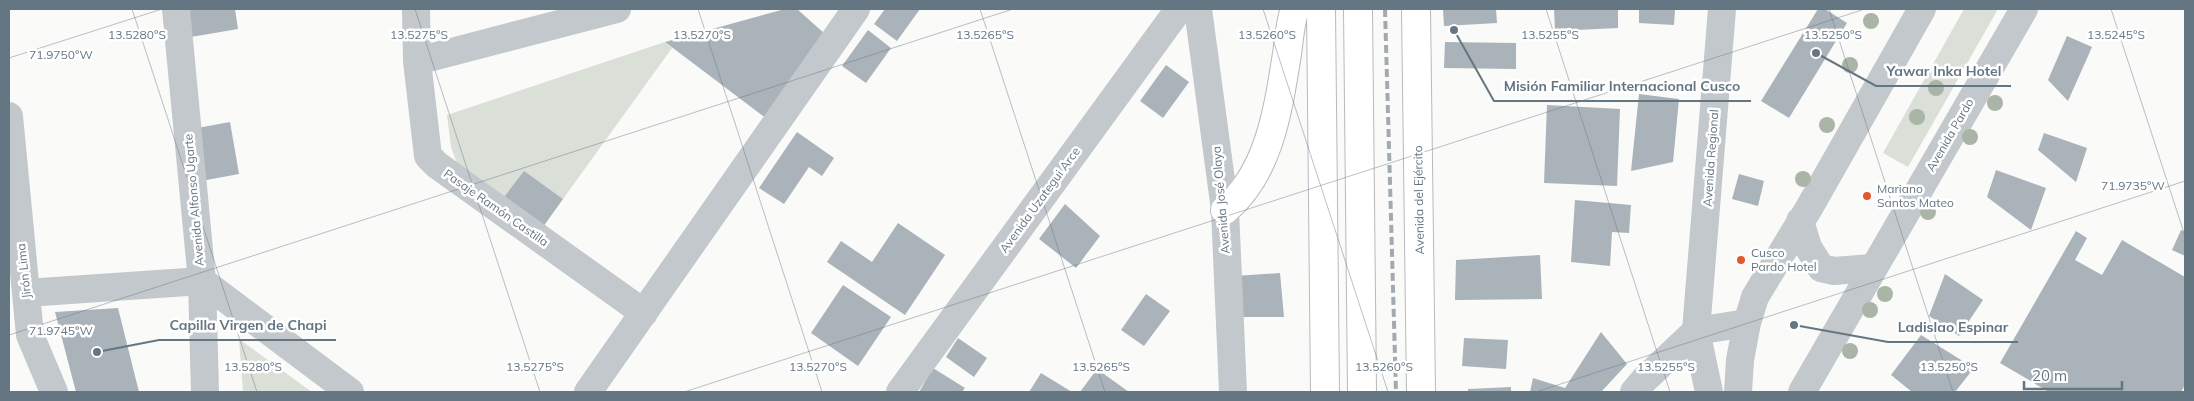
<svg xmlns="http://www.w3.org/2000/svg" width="2194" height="401" font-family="Mulish,sans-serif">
	<rect width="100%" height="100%" fill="#fafaf8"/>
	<path fill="#dadfd7" d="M 1964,9 L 1998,9 L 1908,167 L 1883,153 Z
		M 665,42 L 672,48 L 563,199 L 524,172 L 501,201 L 460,171 L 451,147 L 447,115 Z
		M 239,339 L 312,392 L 243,392 Z"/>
	<path fill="#aab3b9" d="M 180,9 L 235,9 L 238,29 L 185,38 Z
		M 785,9 L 797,9 L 825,34 L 767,119 L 665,42 Z
		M 885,9 L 920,9 L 897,41 L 874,24 Z
		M 1443,9 L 1496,9 L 1497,23 L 1444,26 Z
		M 1554,9 L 1618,9 L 1618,28 L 1555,31 Z
		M 1639,9 L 1675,9 L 1674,25 L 1639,23 Z
		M 1818,9 L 1825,9 L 1847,23 L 1789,118 L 1761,101 Z
		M 868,30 L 891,48 L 866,83 L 842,66 Z
		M 2067,36 L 2092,47 L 2068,101 L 2048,80 Z
		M 1445,42 L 1516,43 L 1516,69 L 1444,68 Z
		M 1166,65 L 1189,82 L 1163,118 L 1140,101 Z
		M 1639,94 L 1679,99 L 1673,162 L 1631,171 Z
		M 1547,105 L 1620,109 L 1617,186 L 1544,183 Z
		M 230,122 L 239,174 L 201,181 L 192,129 Z
		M 797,132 L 834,158 L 822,176 L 809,167 L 784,204 L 759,188 Z
		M 2044,133 L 2087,148 L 2076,182 L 2038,150 Z
		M 1996,170 L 2046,188 L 2031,230 L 1987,197 Z
		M 524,171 L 563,199 L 543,227 L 501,201 Z
		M 1739,174 L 1764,181 L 1758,206 L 1732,199 Z
		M 1575,200 L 1631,205 L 1629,233 L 1612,232 L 1610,266 L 1571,262 Z
		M 1065,204 L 1100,236 L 1076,268 L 1039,239 Z
		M 898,223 L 945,255 L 905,315 L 827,262 L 841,241 L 872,262 Z
		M 2181,230 L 2185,232 L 2185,256 L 2172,250 Z
		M 2076,231 L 2087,238 L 2075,260 L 2102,275 L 2122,240 L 2185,277 L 2185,385 L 2181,392 L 2049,392 L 2000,363 Z
		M 1540,255 L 1542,299 L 1455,300 L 1456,260 Z
		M 1280,273 L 1284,317 L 1238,317 L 1234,276 Z
		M 1945,274 L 1983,300 L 1959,336 L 1929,316 Z
		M 843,285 L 891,317 L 858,366 L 811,333 Z
		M 1146,294 L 1170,311 L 1144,346 L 1121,330 Z
		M 118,308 L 139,392 L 76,392 L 55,312 Z
		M 1601,332 L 1627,364 L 1601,392 L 1530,392 L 1533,378 L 1565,388 Z
		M 1921,335 L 1974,368 L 1955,392 L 1912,392 L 1891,375 Z
		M 958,338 L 987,358 L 974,377 L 946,357 Z
		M 1464,338 L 1508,340 L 1506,369 L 1462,366 Z
		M 933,368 L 965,388 L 962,392 L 919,392 Z
		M 1097,369 L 1129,392 L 1080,392 Z
		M 1041,373 L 1072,392 L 1029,392 Z
		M 1511,387 L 1511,392 L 1468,392 L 1468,389 Z"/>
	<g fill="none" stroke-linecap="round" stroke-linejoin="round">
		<g stroke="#b5babe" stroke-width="30">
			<path id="major" d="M 1321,9 L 1325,392
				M 1358,9 L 1362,392
				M 1416,9 L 1421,392
				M 1225,210 C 1270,172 1278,109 1287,54 C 1289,40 1290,22 1295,9"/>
		</g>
		<path stroke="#c3c8cc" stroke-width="28" d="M 176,9 L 202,281 L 205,392
			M 416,9 L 417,61 L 428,156 L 437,165 L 644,313
			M 1198,9 L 1225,210 L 1233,392
			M 417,61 L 617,9
			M 9,116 L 30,335 L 54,392
			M 1800,221 L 1808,247 L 1821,268 L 1834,271 L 1872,268
			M 26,293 L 202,281 L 350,392
			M 588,392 L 856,9
			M 900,392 L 1179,9
			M 1634,392 L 1644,380 L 1696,331 L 1747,323
			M 1709,392 L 1696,331 L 1722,9
			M 1738,392 L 1740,360 L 1747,323 L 1755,297 L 1809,208 L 1922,9
			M 1802,392 L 2024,9"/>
		<use href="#major" stroke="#fff" stroke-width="28"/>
		<path stroke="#a2aab0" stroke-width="4" stroke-dasharray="8 4" stroke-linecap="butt" d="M 1385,9 L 1396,392"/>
	</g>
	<g fill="#aab4a7">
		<circle cx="1871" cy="21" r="8"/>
		<circle cx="1850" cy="65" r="8"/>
		<circle cx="1936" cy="88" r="8"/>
		<circle cx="1995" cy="103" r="8"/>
		<circle cx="1917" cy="117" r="8"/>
		<circle cx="1827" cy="125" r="8"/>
		<circle cx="1970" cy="137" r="8"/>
		<circle cx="1803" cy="179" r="8"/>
		<circle cx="1928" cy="212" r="8"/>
		<circle cx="1885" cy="294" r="8"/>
		<circle cx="1870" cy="310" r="8"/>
		<circle cx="1850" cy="351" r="8"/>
	</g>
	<path fill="none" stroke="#657683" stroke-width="1" stroke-opacity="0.45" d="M 132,9 L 257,392M 415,9 L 540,392M 698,9 L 822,392M 980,9 L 1105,392M 1263,9 L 1388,392M 1546,9 L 1670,392M 1829,9 L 1953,392M 2111,9 L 2185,236M 9,58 L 162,9M 9,335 L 1013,9M 684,392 L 1865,9M 1536,392 L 2185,181"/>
	<g fill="#e4572e" stroke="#fff" stroke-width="2">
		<circle cx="1867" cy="196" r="5"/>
		<circle cx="1741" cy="260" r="5"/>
	</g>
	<g text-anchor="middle" stroke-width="5" stroke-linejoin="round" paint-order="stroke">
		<g font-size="12" fill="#657683" stroke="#fff">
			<text transform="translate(1950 135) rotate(-60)" y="4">Avenida Pardo</text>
			<text transform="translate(1711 158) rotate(-86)" y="4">Avenida Regional</text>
			<text transform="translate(194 200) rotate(-95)" y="4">Avenida Alfonso Ugarte</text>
			<text transform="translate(1040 200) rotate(-54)" y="4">Avenida Uzategui Arce</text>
			<text transform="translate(1221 200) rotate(-95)" y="4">Avenida José Olaya</text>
			<text transform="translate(1419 200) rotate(-91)" y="4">Avenida del Ejército</text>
			<text transform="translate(496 208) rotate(35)" y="4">Pasaje Ramón Castilla</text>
			<text transform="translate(24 271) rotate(-96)" y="4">Jirón Lima</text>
		</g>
		<g font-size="12" fill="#657683" stroke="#fff" text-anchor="start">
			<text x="1877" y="193">Mariano<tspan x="1877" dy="14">Santos Mateo</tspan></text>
			<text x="1751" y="257">Cusco<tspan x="1751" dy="14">Pardo Hotel</tspan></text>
		</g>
	</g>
	<g font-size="12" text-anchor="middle" fill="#657683" stroke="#fff" stroke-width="5" stroke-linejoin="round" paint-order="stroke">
		<text x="137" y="39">13.5280°S</text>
		<text x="419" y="39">13.5275°S</text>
		<text x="702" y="39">13.5270°S</text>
		<text x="985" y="39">13.5265°S</text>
		<text x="1267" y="39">13.5260°S</text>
		<text x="1550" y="39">13.5255°S</text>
		<text x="1833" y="39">13.5250°S</text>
		<text x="2116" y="39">13.5245°S</text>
		<text x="61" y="59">71.9750°W</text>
		<text x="2133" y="190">71.9735°W</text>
		<text x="61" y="335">71.9745°W</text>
		<text x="253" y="371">13.5280°S</text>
		<text x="535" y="371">13.5275°S</text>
		<text x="818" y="371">13.5270°S</text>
		<text x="1101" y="371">13.5265°S</text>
		<text x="1384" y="371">13.5260°S</text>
		<text x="1666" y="371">13.5255°S</text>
		<text x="1949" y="371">13.5250°S</text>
	</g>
	<path fill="none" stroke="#657683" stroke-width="2" d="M1816 53L1876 86H2011M1454 30L1494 101H1751M97 352L159 340H336M1794 325L1888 342H2018"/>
	<g fill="#657683" stroke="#fff" stroke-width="2">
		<circle cx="1816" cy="53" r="5"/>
		<circle cx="1454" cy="30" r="5"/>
		<circle cx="97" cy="352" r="5"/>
		<circle cx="1794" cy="325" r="5"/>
	</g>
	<g font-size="14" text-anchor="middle" font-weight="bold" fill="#657683" stroke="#fff" stroke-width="5" stroke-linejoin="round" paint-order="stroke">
		<text x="1944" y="76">Yawar Inka Hotel</text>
		<text x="1622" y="91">Misión Familiar Internacional Cusco</text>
		<text x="248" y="330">Capilla Virgen de Chapi</text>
		<text x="1953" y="332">Ladislao Espinar</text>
	</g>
	<rect width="2194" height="401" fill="none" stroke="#657683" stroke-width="20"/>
	<path d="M2024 381v8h98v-8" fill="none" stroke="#657683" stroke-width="2.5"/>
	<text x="2032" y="381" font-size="15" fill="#657683" stroke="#ffffff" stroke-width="4" paint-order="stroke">20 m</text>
</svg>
